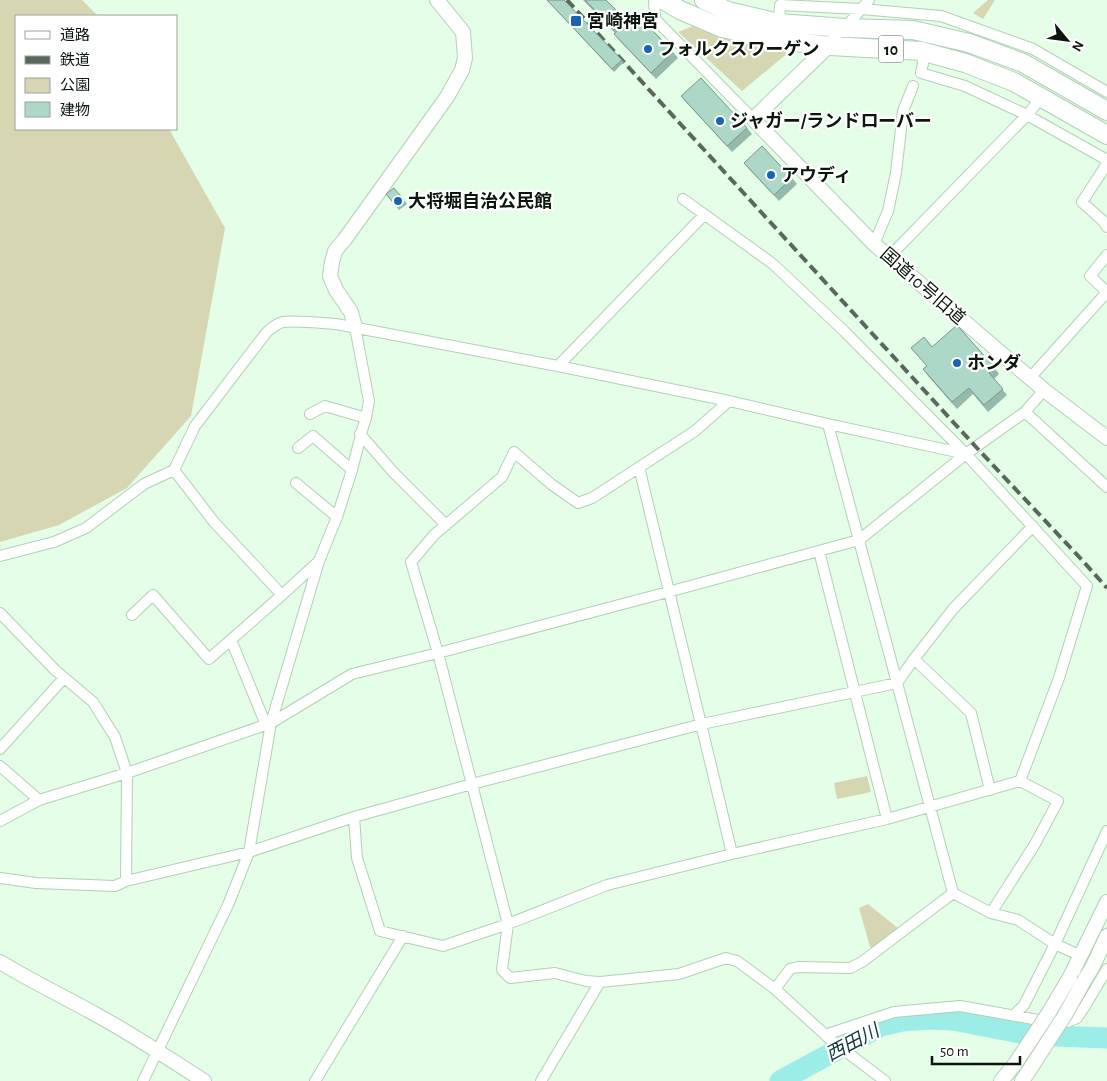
<svg xmlns="http://www.w3.org/2000/svg" width="1107" height="1081" font-family="'Alegreya Sans','Noto Sans JP',sans-serif">
	<rect width="100%" height="100%" fill="#e4fee8"/>
	<path fill="#d6d6b3" d="M 0,0 L 82,0 L 98,16 L 16,16 L 16,129 L 169,129 L 225,228 L 191,416 L 127,488 L 59,525 L 0,542 Z
		M 988,0 L 995,0 L 983,19 L 973,13 Z
		M 693,26 L 722,38 L 760,47 L 789,52 L 742,91 L 678,32 Z
		M 867,776 L 871,792 L 837,799 L 834,783 Z
		M 868,904 L 899,929 L 874,948 L 870,947 L 859,908 Z"/>
	<g fill="none" stroke-linecap="round" stroke-linejoin="round">
		<path stroke="#9cece7" stroke-width="21" d="M 780,1081 L 881,1026 L 902,1021 L 930,1019 L 953,1020 L 1030,1035 L 1107,1038"/>
		<g stroke="#b1d0b5" stroke-width="12">
			<path id="street" d="M 654,0 L 655,19 L 753,119
				M 779,23 L 780,5 L 861,9 L 941,16 L 1033,49 L 1107,92
				M 845,28 L 869,0
				M 921,51 L 923,63 L 921,73 L 965,86 L 1027,115 L 1107,160
				M 1107,164 L 1082,202 L 1103,221 L 1107,227
				M 683,199 L 773,264 L 844,331 L 966,454 L 1087,586 L 1059,678 L 1020,781
				M 874,244 L 888,211 L 896,173 L 903,111 L 913,86
				M 1107,255 L 1090,276 L 1107,292
				M 889,257 L 1027,115 L 1042,97
				M 558,366 L 704,215
				M 1030,378 L 1107,292
				M 729,401 L 695,431 L 592,498 L 578,503 L 551,484 L 514,452 L 502,477 L 434,535 L 411,562 L 438,653 L 508,924 L 502,970 L 510,978 L 555,973 L 586,981 L 600,982 L 679,974 L 726,958 L 737,961 L 775,989 L 832,1041 L 885,1081
				M 1025,412 L 1107,487
				M 310,414 L 325,406 L 366,418
				M 828,424 L 953,893 L 991,913 L 1018,920 L 1055,944 L 1081,956
				M 360,434 L 394,473 L 446,525
				M 298,448 L 313,436 L 352,470
				M 639,467 C 669,597 702,725 732,854
				M 174,470 L 214,522 L 282,595 L 318,562
				M 296,483 L 337,517
				M 819,551 L 887,819
				M 0,556 L 54,542 L 86,528 L 144,484 L 174,470 L 195,426 L 266,333 C 271,328 276,324 283,322 C 296,320 322,323 336,324 L 558,366 L 729,401 L 828,424 L 966,454
				M 0,613 L 55,670 L 93,702 L 115,737 L 127,773 L 126,881
				M 132,615 L 153,595 L 209,659 L 282,595
				M 231,640 L 266,725
				M 914,659 L 971,713 L 990,790
				M 0,749 L 64,678
				M 0,766 L 39,800
				M 354,817 L 357,858 L 380,931 L 443,946 L 508,924 L 607,885 L 732,854 L 887,819 L 1020,781 L 1058,801 L 1035,844 L 991,913
				M 0,821 L 39,800 L 127,773 L 271,723 L 352,674 L 438,653 L 668,592 L 859,540 L 966,454 L 1025,412 L 1044,390
				M 0,878 L 36,883 L 115,886 L 126,881 L 249,852 L 354,817 L 472,784 L 702,724 L 897,683 L 914,659 L 953,609 L 1033,526
				M 775,989 L 790,969 L 798,967 L 850,968 L 862,962 L 953,893
				M 1014,1015 L 1024,1005 L 1055,944 L 1107,831
				M 825,1035 L 894,1012 L 960,1006 L 1044,1021 L 1067,1022 L 1077,1018 L 1085,1006 L 1107,969
				M 143,1081 L 228,905 L 249,852 L 271,723 L 319,561 L 337,517 L 352,470 L 363,427 L 366,418 L 369,401 L 355,327
				M 315,1081 L 403,936
				M 541,1081 L 600,982"/>
		</g>
		<g stroke="#b1d0b5" stroke-width="16">
			<path id="secondary" d="M 835,40 L 753,119 L 874,244 L 889,257 L 1044,390 L 1107,438
				M 355,327 L 351,312 L 336,290 L 330,276 L 332,262 L 335,251 L 345,239 L 447,97 L 462,70 L 465,58 L 463,32 L 437,0
				M 0,962 C 31,981 63,996 95,1014 C 132,1034 168,1058 204,1081
				M 1070,977 L 1107,902
				M 1085,979 L 1092,968 L 1107,936
				M 1001,1081 L 1015,1064
				M 1022,1081 L 1032,1066"/>
		</g>
		<g stroke="#b1d0b5" stroke-width="20">
			<path id="highway" d="M 663,0 L 680,10 L 722,28 L 777,40 L 830,46 L 921,51 L 965,63 L 1014,82 L 1107,135
				M 704,0 L 728,11 L 779,23 L 845,28 L 913,30 L 969,43 L 1023,63 L 1107,111"/>
		</g>
		<use href="#street" stroke="#fff" stroke-width="10"/>
		<use href="#secondary" stroke="#fff" stroke-width="14"/>
		<use href="#highway" stroke="#fff" stroke-width="18"/>
		<path stroke="#58695b" stroke-width="4" stroke-dasharray="10 5" stroke-linecap="butt" d="M 567,0 L 976,447 L 1082,560 L 1107,588"/>
		<g stroke="#b1d0b5" stroke-width="16" stroke-linecap="butt">
			<path id="secondary-bridge" d="M 1015,1064 L 1048,1014 L 1070,977
				M 1032,1066 L 1065,1015 L 1085,979"/>
		</g>
		<use href="#secondary-bridge" stroke="#fff" stroke-width="14"/>
	</g>
	<path fill="#95b9ab" d="M 547,0 L 622,60 L 624,62 L 614,72 Z
		M 583,0 L 606,0 L 627,22 L 673,52 L 678,58 L 656,79 L 619,40 L 614,34 L 615,33 Z
		M 681,96 L 747,128 L 752,134 L 732,152 L 686,102 Z
		M 744,163 L 792,178 L 797,184 L 779,201 L 749,169 Z
		M 394,188 L 407,204 L 399,210 L 386,194 Z
		M 932,347 L 995,368 L 999,374 L 994,379 L 1007,395 L 988,412 L 973,394 L 957,409 L 928,376 L 923,369 L 927,366 L 911,348 Z"/>
	<path fill="#add7c7" stroke="#79968b" d="M 547,0 L 564,0 L 622,60 L 612,69 Z
		M 585,0 L 606,0 L 625,19 L 614,30 Z
		M 636,13 L 673,52 L 651,73 L 614,34 Z
		M 701,78 L 747,128 L 727,146 L 681,96 Z
		M 762,146 L 792,178 L 774,195 L 744,163 Z
		M 394,188 L 404,200 L 396,206 L 386,194 Z
		M 957,325 L 995,368 L 989,373 L 1003,389 L 984,405 L 969,388 L 952,402 L 923,369 L 927,366 L 911,348 L 924,337 L 932,347 Z"/>
	<g fill="#1664b3" stroke="#fff" stroke-width="2">
		<rect x="570" y="15" width="12" height="12" rx="2.5"/>
		<circle cx="648" cy="49" r="5"/>
		<circle cx="720" cy="121" r="5"/>
		<circle cx="771" cy="175" r="5"/>
		<circle cx="398" cy="201" r="5"/>
		<circle cx="957" cy="363" r="5"/>
	</g>
	<g text-anchor="middle" stroke-width="4.5" stroke-linejoin="round" paint-order="stroke">
		<rect fill="#fff" stroke="#545d56" stroke-width="1" x="878.5" y="35.5" width="25" height="27" rx="4"/>
		<g font-size="16" font-weight="bold" fill="#0b170d">
			<text x="891" y="55">10</text>
		</g>
		<g font-size="18" font-weight="bold" fill="#0b170d" stroke="#fff" text-anchor="start">
			<text x="587" y="27">宮崎神宮</text>
			<text x="658" y="55">フォルクスワーゲン</text>
			<text x="730" y="127">ジャガー/ランドローバー</text>
			<text x="781" y="181">アウディ</text>
			<text x="408" y="207">大将堀自治公民館</text>
			<text x="967" y="369">ホンダ</text>
		</g>
		<g font-size="18" fill="#0b170d" stroke="#fff">
			<text transform="translate(923 286) rotate(41)" y="6">国道10号旧道</text>
		</g>
		<g font-size="19" font-style="italic" fill="#123937" stroke="#fff">
			<text transform="translate(852 1042) rotate(-28)" y="7">西田川</text>
		</g>
	</g>
	<rect x="15" y="15" width="162" height="115" fill="#ffffff" stroke="#9da29e"/>
	<rect x="25" y="31" width="25" height="8" fill="#ffffff" stroke="#9da29e"/>
	<text x="60" y="40" font-size="15" fill="#0b170d">道路</text>
	<rect x="25" y="56" width="25" height="8" fill="#58695b" stroke="#9da29e"/>
	<text x="60" y="65" font-size="15" fill="#0b170d">鉄道</text>
	<rect x="25" y="78" width="25" height="15" fill="#d6d6b3" stroke="#9da29e"/>
	<text x="60" y="90" font-size="15" fill="#0b170d">公園</text>
	<rect x="25" y="102" width="25" height="15" fill="#add7c7" stroke="#9da29e"/>
	<text x="60" y="115" font-size="15" fill="#0b170d">建物</text>
	<g transform="translate(1067 40) rotate(119)" stroke="#ffffff" stroke-width="4" paint-order="stroke">
	<path d="M0-4L9 19L0 12L-9 19Z" fill="#0b170d"/>
	<text y="-8" font-size="14" font-weight="bold" text-anchor="middle" fill="#0b170d">N</text>
	</g>
	<path d="M932 1056v8h88v-8" fill="none" stroke="#0b170d" stroke-width="2.5"/>
	<text x="940" y="1056" font-size="15" fill="#0b170d" stroke="#ffffff" stroke-width="4" paint-order="stroke">50 m</text>
</svg>
